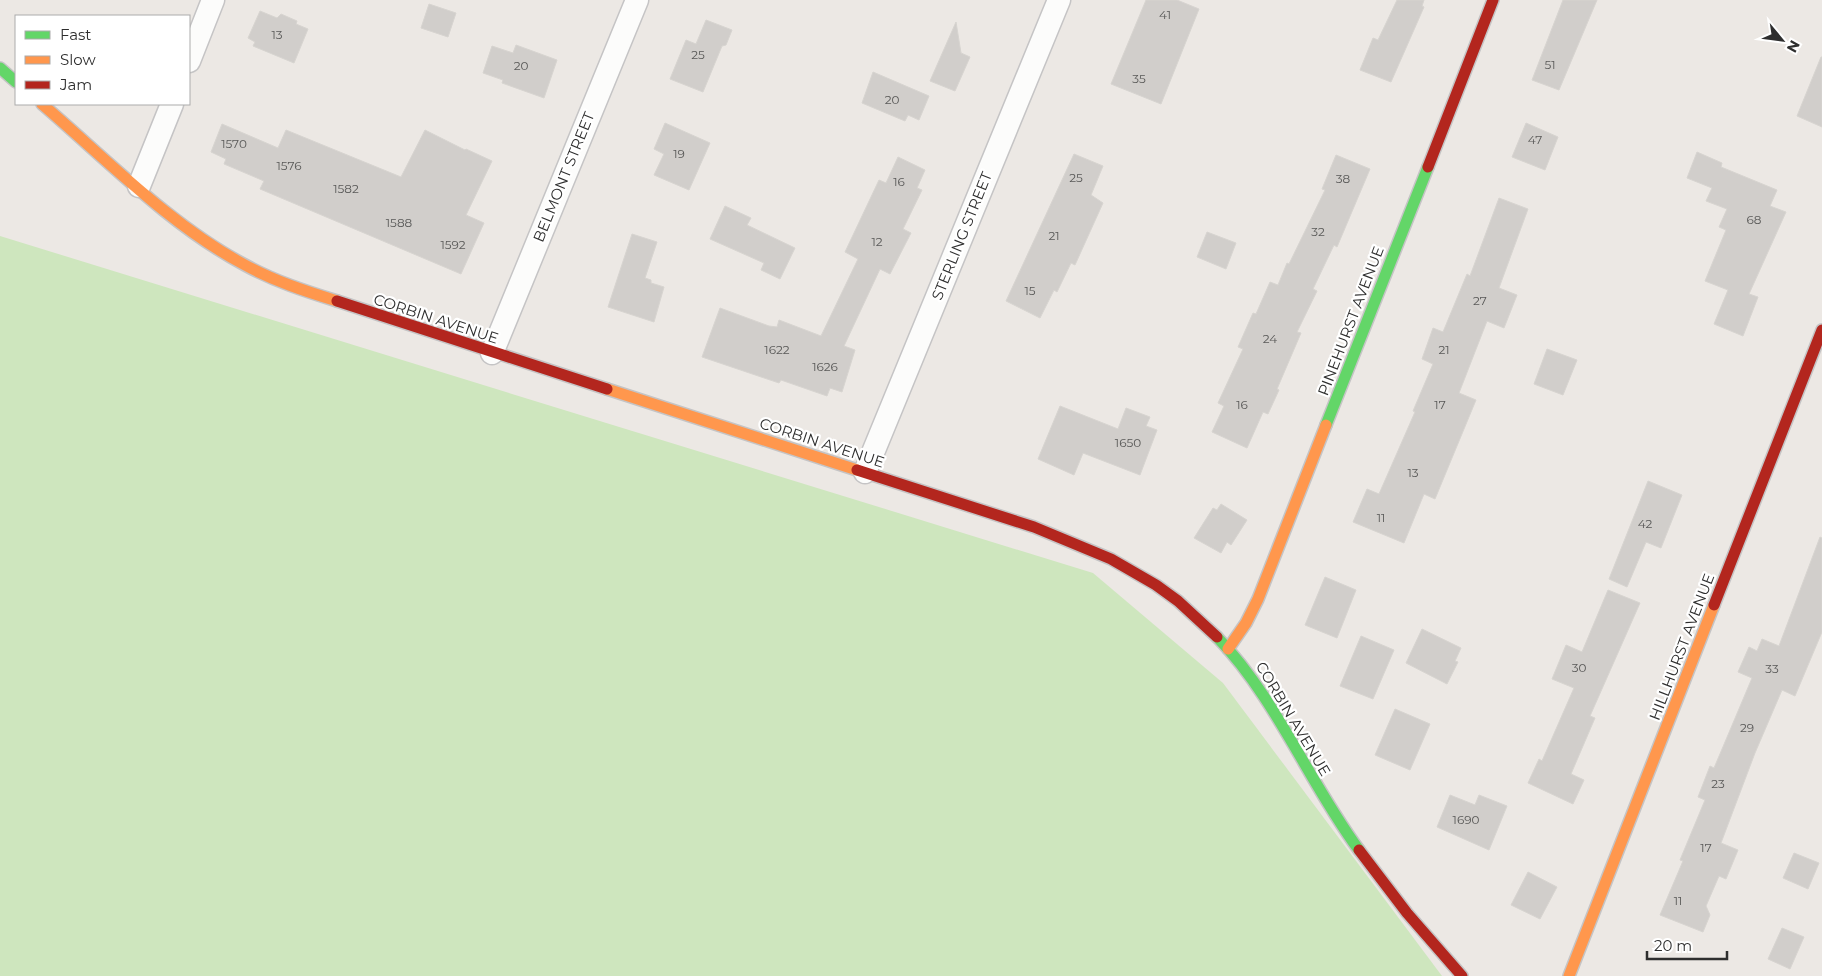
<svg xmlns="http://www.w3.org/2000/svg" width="1822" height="976" font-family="Montserrat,sans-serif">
	<rect width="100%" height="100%" fill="#ece8e4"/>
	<path fill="#cee6be" d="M 0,236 L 1093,573 L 1223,683 L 1442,976 L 0,976 Z"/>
	<path fill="#d1cecb" stroke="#d7d4d0" d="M 1146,0 L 1177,0 L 1199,9 L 1161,104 L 1111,84 Z
		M 1397,0 L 1424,0 L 1422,6 L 1424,7 L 1391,82 L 1360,70 L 1373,38 L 1378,40 Z
		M 1563,0 L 1597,0 L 1559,90 L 1532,80 Z
		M 429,4 L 456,13 L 448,37 L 421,28 Z
		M 260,11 L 277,18 L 281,14 L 297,21 L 296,24 L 308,29 L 294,63 L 253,46 L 255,42 L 248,38 Z
		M 706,20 L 732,30 L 726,45 L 722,46 L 703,92 L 670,79 L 686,40 L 696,44 Z
		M 956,22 L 961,53 L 970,57 L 955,91 L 930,81 Z
		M 516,45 L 557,60 L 544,98 L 502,83 L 503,80 L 483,73 L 492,46 L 513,53 Z
		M 1821,57 L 1822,57 L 1822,127 L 1797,116 Z
		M 873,72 L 929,96 L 919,120 L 908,115 L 905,121 L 862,103 Z
		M 665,123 L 710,143 L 689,190 L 654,175 L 664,154 L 654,149 Z
		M 1526,123 L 1558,137 L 1545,170 L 1512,157 Z
		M 222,124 L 278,148 L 286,130 L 401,177 L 425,130 L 465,150 L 466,149 L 492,161 L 466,215 L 484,223 L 461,274 L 260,189 L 264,181 L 224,164 L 226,159 L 211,152 Z
		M 1697,152 L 1722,163 L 1721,167 L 1777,190 L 1770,206 L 1786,212 L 1749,294 L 1758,297 L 1743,336 L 1714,324 L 1728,290 L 1705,281 L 1726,230 L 1719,227 L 1727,209 L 1706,201 L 1712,188 L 1687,178 Z
		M 1074,154 L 1103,166 L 1091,195 L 1103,203 L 1075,265 L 1071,263 L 1057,292 L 1054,290 L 1040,318 L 1006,301 Z
		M 1336,155 L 1370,169 L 1337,247 L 1334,245 L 1313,289 L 1317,291 L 1297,332 L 1301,333 L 1277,389 L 1279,390 L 1268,414 L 1263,412 L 1247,448 L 1212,432 L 1224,406 L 1218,403 L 1243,349 L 1238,347 L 1253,313 L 1256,314 L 1270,282 L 1278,285 L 1287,263 L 1289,264 L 1325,190 L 1322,189 Z
		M 898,157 L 925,170 L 917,188 L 922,190 L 903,229 L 911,233 L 890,274 L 880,269 L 844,346 L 855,350 L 842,392 L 830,388 L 827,396 L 781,380 L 779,383 L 702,357 L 720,308 L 769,326 L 777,327 L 779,320 L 821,336 L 858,259 L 845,252 L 879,180 L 886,183 Z
		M 1499,198 L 1528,209 L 1499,288 L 1517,295 L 1504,328 L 1487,321 L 1459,393 L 1476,400 L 1435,499 L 1424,494 L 1404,543 L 1353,522 L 1367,489 L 1379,494 L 1415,412 L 1413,411 L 1433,364 L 1422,359 L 1433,328 L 1443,332 L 1467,274 L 1470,276 Z
		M 725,206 L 751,218 L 747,225 L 795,248 L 780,279 L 761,270 L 764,263 L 710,239 Z
		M 1207,232 L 1236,243 L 1226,269 L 1197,257 Z
		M 632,234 L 657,242 L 645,278 L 651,280 L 651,283 L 664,287 L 654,322 L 608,307 Z
		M 1547,349 L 1577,360 L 1563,395 L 1534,384 Z
		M 1060,406 L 1118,429 L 1126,408 L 1150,417 L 1146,426 L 1157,430 L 1140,475 L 1083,453 L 1074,475 L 1038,459 Z
		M 1648,481 L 1682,495 L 1661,548 L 1646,542 L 1627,587 L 1609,579 Z
		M 1221,504 L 1247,520 L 1231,545 L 1227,542 L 1221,553 L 1194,538 L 1213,508 L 1217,510 Z
		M 1820,537 L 1822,538 L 1822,632 L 1795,696 L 1782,690 L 1755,753 L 1721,843 L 1738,850 L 1726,879 L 1719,876 L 1706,906 L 1710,915 L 1703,932 L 1660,915 L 1683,861 L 1680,860 L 1705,800 L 1698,797 L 1710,766 L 1714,768 L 1752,678 L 1738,672 L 1749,647 L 1757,651 L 1762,639 L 1779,646 Z
		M 1325,577 L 1356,590 L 1337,638 L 1305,625 Z
		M 1608,590 L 1640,603 L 1590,716 L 1595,718 L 1571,774 L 1584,780 L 1573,804 L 1528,783 L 1539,759 L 1542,761 L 1574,688 L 1552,679 L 1566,645 L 1582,652 Z
		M 1422,629 L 1461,648 L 1455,661 L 1458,662 L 1447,684 L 1406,663 Z
		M 1361,636 L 1394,650 L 1373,699 L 1340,686 Z
		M 1395,709 L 1430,724 L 1410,770 L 1375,755 Z
		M 1450,795 L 1475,805 L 1479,795 L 1507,806 L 1489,850 L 1437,827 Z
		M 1794,853 L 1819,863 L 1808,889 L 1783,878 Z
		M 1528,872 L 1557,887 L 1540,919 L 1511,905 Z
		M 1782,928 L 1804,937 L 1790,969 L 1768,959 Z"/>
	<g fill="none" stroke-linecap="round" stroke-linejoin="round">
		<g stroke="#c5c4c5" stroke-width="25">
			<path id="street" d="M 189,61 L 213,0
				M 139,186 L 172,104
				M 492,353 L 637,0
				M 865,472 L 1059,0"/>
		</g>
		<g stroke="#c5c4c5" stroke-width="14">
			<path id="fast" d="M 0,68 L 16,82
				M 1326,425 L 1428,167
				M 1217,637 C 1277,699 1308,781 1359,850"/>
		</g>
		<g stroke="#c5c4c5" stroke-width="14">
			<path id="slow" d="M 42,104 C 105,158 171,226 245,265 C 274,281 305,291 337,301
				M 607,389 L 857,470
				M 1228,649 L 1246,623 L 1258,599 L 1326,425
				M 1569,976 L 1714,605"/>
		</g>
		<g stroke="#c5c4c5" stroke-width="14">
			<path id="jam" d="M 1428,167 L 1493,0
				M 337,301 L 607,389
				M 857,470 L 1034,527 L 1111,559 L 1156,585 L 1178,601 L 1217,637
				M 1714,605 L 1822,330
				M 1359,850 L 1407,913 L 1462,976"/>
		</g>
		<use href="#street" stroke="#fcfcfb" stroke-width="22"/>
		<use href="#fast" stroke="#63d668" stroke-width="11"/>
		<use href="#slow" stroke="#ff974d" stroke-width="11"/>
		<use href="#jam" stroke="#b3261e" stroke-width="11"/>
	</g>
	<g text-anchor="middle" stroke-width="4.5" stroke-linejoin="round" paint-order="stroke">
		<g font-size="12" fill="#585857">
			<text x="1165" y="19">41</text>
			<text x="277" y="39">13</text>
			<text x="698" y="59">25</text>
			<text x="1550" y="69">51</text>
			<text x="521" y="70">20</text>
			<text x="1139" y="83">35</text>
			<text x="892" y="104">20</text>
			<text x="1535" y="144">47</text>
			<text x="234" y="148">1570</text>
			<text x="679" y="158">19</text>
			<text x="289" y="170">1576</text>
			<text x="1076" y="182">25</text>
			<text x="1343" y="183">38</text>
			<text x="899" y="186">16</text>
			<text x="346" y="193">1582</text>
			<text x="1754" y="224">68</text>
			<text x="399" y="227">1588</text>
			<text x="1318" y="236">32</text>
			<text x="1054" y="240">21</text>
			<text x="877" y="246">12</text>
			<text x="453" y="249">1592</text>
			<text x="1030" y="295">15</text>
			<text x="1480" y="305">27</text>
			<text x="1270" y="343">24</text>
			<text x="777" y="354">1622</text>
			<text x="1444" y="354">21</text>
			<text x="825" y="371">1626</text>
			<text x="1242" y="409">16</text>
			<text x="1440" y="409">17</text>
			<text x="1128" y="447">1650</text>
			<text x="1413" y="477">13</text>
			<text x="1381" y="522">11</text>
			<text x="1645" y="528">42</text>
			<text x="1579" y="672">30</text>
			<text x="1772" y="673">33</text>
			<text x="1747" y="732">29</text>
			<text x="1718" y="788">23</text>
			<text x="1466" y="824">1690</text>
			<text x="1706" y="852">17</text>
			<text x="1678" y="905">11</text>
		</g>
		<g font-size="15" fill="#2e2e2e" stroke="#fff">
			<text transform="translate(564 177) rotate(-68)" y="5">BELMONT STREET</text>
			<text transform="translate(962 236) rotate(-68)" y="5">STERLING STREET</text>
			<text transform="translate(436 319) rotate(18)" y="5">CORBIN AVENUE</text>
			<text transform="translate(1351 321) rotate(-69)" y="5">PINEHURST AVENUE</text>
			<text transform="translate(822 443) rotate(18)" y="5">CORBIN AVENUE</text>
			<text transform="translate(1682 647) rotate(-69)" y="5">HILLHURST AVENUE</text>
			<text transform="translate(1293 719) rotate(59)" y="5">CORBIN AVENUE</text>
		</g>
	</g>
	<rect x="15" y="15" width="175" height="90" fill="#ffffff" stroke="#ababab"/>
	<rect x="25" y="31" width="25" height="8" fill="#63d668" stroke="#ababab"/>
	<text x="60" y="40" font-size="15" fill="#2e2e2e">Fast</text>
	<rect x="25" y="56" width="25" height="8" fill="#ff974d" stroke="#ababab"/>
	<text x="60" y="65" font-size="15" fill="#2e2e2e">Slow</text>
	<rect x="25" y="81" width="25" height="8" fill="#b3261e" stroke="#ababab"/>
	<text x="60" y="90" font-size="15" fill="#2e2e2e">Jam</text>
	<g transform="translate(1782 40) rotate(119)" stroke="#ffffff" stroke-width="4" paint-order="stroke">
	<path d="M0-4L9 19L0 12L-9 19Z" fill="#2e2e2e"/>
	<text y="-8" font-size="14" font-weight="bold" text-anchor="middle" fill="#2e2e2e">N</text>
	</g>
	<path d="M1647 951v8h80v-8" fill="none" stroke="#2e2e2e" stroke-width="2.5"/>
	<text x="1654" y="951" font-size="15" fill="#2e2e2e" stroke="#ffffff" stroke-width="4" paint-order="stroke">20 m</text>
</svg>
